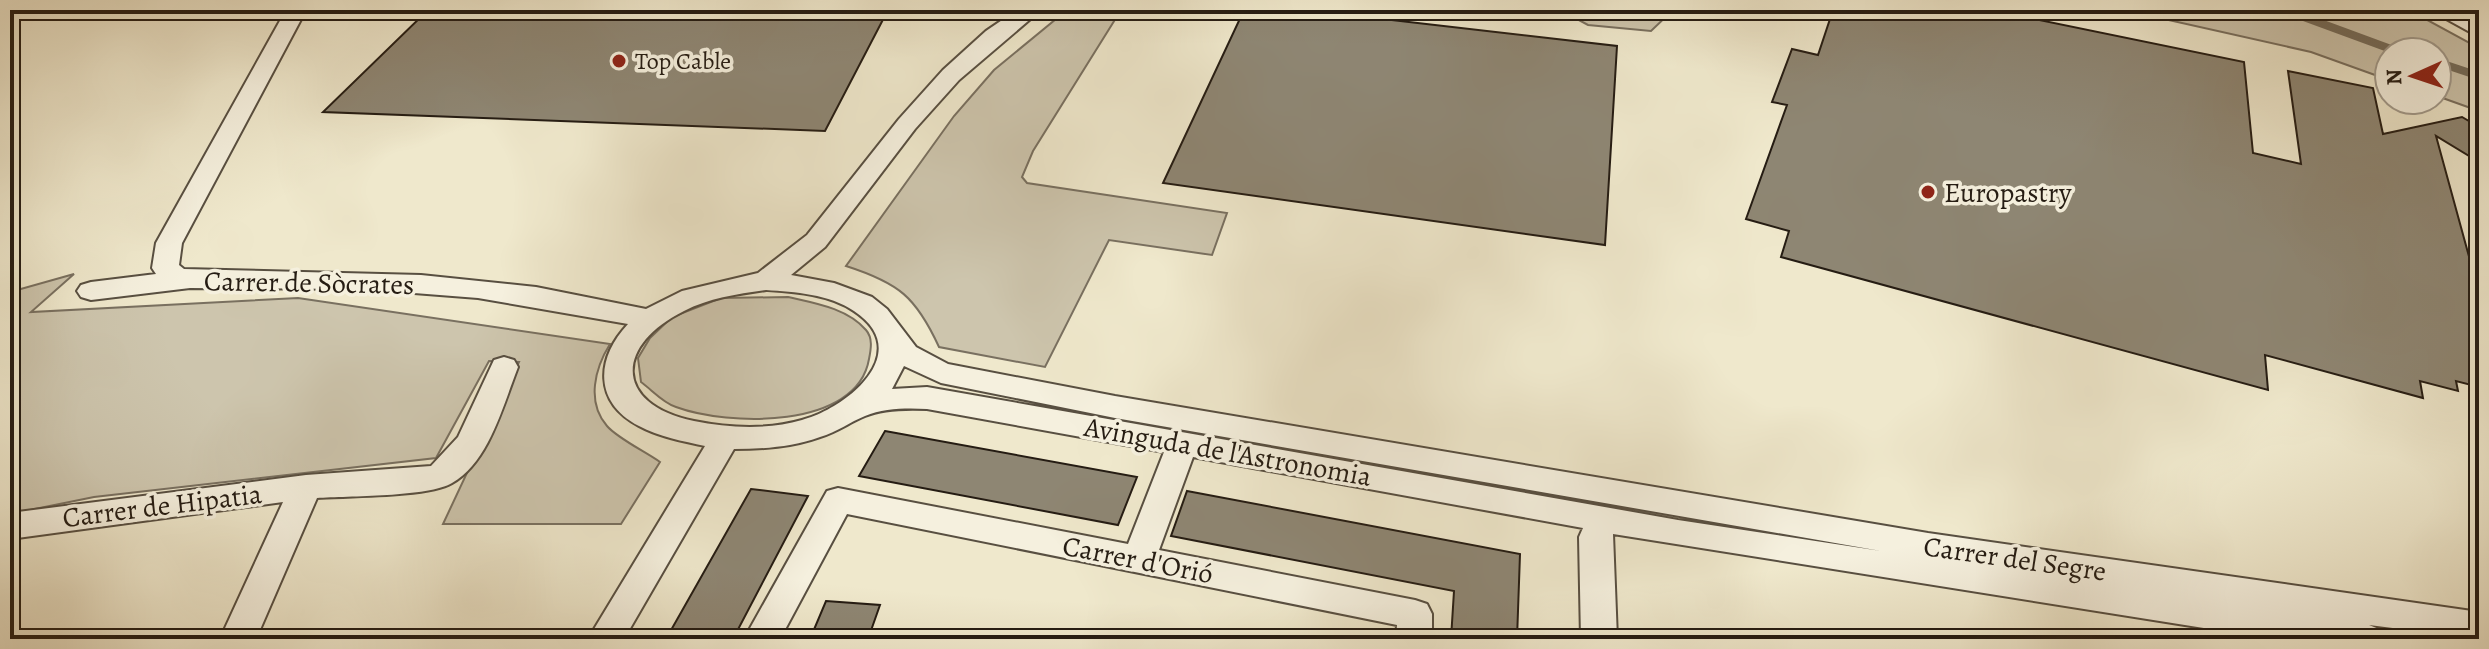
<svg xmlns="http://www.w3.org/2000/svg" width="2489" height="649" font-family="Alegreya,serif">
	<rect width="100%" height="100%" fill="#efe8cc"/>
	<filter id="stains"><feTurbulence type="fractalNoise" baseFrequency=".0025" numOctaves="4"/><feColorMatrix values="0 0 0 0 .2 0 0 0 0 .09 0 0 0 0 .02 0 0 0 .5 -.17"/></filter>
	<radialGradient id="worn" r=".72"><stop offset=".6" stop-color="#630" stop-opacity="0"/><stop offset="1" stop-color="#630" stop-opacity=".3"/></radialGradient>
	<path fill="#cdc5ad" stroke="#797060" stroke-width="2" d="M 1067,10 L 1121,10 L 1033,151 L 1022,177 L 1027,183 L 1227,213 L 1212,255 L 1109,240 L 1045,367 L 939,347 C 916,297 899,283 846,266 L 954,116 L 994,70 Z
		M 1520,10 L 1673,10 L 1651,31 L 1588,25 L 1577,19 Z
		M 2124,10 L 2409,10 L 2479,48 L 2479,111 L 2437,96 L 2437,52 L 2389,52 L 2389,80 L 2311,52 Z
		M 74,274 L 31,312 L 298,298 L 610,344 C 595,368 586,402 607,426 C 617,438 646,452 660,462 L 621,524 L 443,524 L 519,362 L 489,361 L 436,458 L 94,497 L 10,514 L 10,292 Z
		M 788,297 C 814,303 847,308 866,330 C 873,338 871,349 869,359 C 857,430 727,426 676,407 C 663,403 652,390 641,382 L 638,358 L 650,338 L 672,317 L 721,298 Z"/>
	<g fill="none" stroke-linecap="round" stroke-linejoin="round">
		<path stroke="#756d5c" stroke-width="8" d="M 2285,10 L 2399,52
			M 2437,62 L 2479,76"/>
	</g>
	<path fill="#8e8673" stroke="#251c13" stroke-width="2" d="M 428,10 L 888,10 L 825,131 L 323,112 Z
		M 1244,10 L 1305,10 L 1617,46 L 1605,245 L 1163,183 Z
		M 1833,10 L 1990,10 L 2244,62 L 2253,153 L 2301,164 L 2288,71 L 2373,88 L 2383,134 L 2462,117 L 2479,127 L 2479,162 L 2436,136 L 2479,293 L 2479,387 L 2456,381 L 2458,391 L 2420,381 L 2423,398 L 2265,355 L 2268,390 L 1781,257 L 1789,231 L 1746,219 L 1787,105 L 1772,102 L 1792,49 L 1818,55 Z
		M 885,431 L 1137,477 L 1118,525 L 859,476 Z
		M 751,489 L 808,496 L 733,639 L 666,639 Z
		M 1187,491 L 1520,554 L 1517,639 L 1451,639 L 1454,591 L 1171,536 Z
		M 826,601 L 880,605 L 868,639 L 810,639 Z"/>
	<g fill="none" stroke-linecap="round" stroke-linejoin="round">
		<g stroke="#584f41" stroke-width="4">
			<path id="street" d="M 286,10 L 306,10 L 182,243 L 179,265 L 184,269 L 421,275 L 536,287 L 646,309 L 682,291 L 758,273 L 807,235 L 899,119 L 943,70 L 986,31 L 1017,10 L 1041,10 L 959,80 L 915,129 L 825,247 L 791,275 L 834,283 L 872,297 L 887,309 L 916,347 L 948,364 L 1115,396 L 1928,533 L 2479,612 L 2479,639 L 2369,625 L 2379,629 L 2385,639 L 2273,639 L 1613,534 L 1617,639 L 1581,639 L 1579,537 L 1583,528 L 1193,457 L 1159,550 L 1415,600 L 1427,604 L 1432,614 L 1432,639 L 1396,639 L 1397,625 L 847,514 L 780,639 L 744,639 L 827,491 L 838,488 L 1128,544 L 1164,452 L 927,409 C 907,408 884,408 865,416 C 850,422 837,432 820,437 C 792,447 764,449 734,449 L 624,639 L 588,639 L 705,446 C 683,441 659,437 639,426 C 593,402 596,358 628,324 L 478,298 L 363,289 L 190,288 L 91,300 L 81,297 L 77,291 L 81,285 L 91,282 L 156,274 L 152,268 L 156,243 ZM 766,290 C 795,292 829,294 854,311 C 916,352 847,408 802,420 C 767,430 729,428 694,421 C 613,404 615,345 684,311 C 709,298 738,294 766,290 ZM 904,366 L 941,383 L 1115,418 L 1881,551 L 1678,520 L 927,387 L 892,389 Z
				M 2430,10 L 2456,10 L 2479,22 L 2479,37 Z
				M 504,357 L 514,360 L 518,367 C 503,405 489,462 452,483 C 429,497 347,496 317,498 L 256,639 L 220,639 L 283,502 L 10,539 L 10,513 L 306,475 L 431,466 L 458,437 L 494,360 Z"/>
		</g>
		<g stroke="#251c13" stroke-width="4">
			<path id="secondary" d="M 2455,10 L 2479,10 L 2479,20 L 2459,16 Z"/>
		</g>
		<use href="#street" fill="#f5f0de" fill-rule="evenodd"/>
		<use href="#secondary" fill="#f5f0de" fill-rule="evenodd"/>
	</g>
	<g fill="#8f2418" stroke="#f5f0de" stroke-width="3">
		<circle cx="619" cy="61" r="8"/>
		<circle cx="1928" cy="192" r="8"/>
	</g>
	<g text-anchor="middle" stroke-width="7" stroke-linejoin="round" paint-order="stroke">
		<g font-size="24" fill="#251c13" stroke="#f5f0de" text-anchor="start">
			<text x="635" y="69">Top Cable</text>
		</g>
		<g font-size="28" fill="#251c13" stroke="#f5f0de" text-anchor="start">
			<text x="1944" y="202">Europastry</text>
		</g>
		<g font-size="28" fill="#251c13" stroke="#f5f0de">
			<text transform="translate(309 282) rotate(1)" y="10">Carrer de Sòcrates</text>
			<text transform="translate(1228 451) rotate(10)" y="10">Avinguda de l'Astronomia</text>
			<text transform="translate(162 505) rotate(-7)" y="10">Carrer de Hipatia</text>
			<text transform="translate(2015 558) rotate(8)" y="10">Carrer del Segre</text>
			<text transform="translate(1138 559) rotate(11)" y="10">Carrer d'Orió</text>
		</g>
	</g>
	<rect width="2489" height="649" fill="none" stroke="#efe8cc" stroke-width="40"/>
	<rect x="12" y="12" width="2465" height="625" fill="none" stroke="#251c13" stroke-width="4"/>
	<rect x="20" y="20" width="2449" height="609" fill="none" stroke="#251c13" stroke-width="2"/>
	<g transform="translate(2413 76) rotate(267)"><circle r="38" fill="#f5f0de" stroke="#a29b8d" stroke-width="2"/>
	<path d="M0-6L14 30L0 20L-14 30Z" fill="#8f2418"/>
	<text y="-12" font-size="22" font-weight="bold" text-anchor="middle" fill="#251c13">N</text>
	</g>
	<rect width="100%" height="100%" filter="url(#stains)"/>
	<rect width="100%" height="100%" fill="url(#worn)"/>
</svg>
